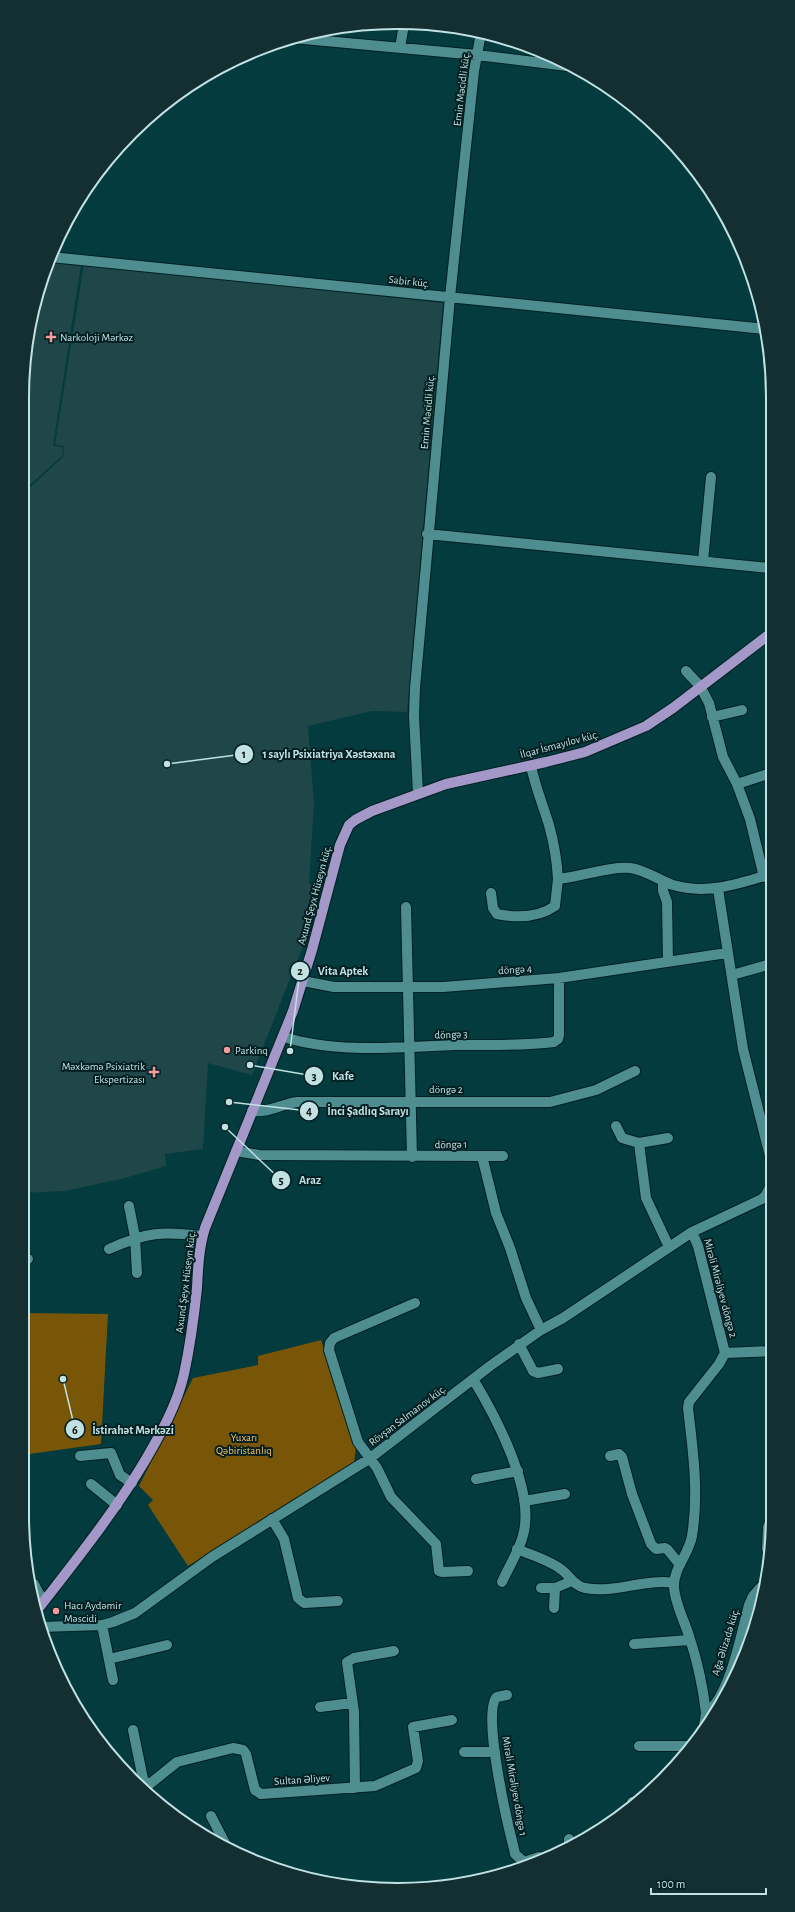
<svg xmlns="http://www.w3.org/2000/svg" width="795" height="1912" font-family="'Alegreya Sans',sans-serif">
	<rect width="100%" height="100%" fill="#033b3e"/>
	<path fill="#1f4749" d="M 49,261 L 81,264 L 53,446 L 63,447 L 62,456 L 22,492 L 22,398 L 42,277 Z
		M 84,264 L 443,303 L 407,712 L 372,711 L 308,726 L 314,803 L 309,884 L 323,886 L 304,943 L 252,1075 L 208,1063 L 203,1149 L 165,1154 L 166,1166 L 125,1178 L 65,1191 L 22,1193 L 22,495 L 63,457 L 64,446 L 55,445 Z"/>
	<path fill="#785507" d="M 22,1313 L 108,1314 L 101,1444 L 22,1455 Z
		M 321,1340 L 356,1448 L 354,1463 L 188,1566 L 148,1505 L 153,1500 L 139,1486 L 193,1378 L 258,1365 L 258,1356 Z"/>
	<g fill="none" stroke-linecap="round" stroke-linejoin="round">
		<g stroke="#002022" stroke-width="12">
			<path id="minor" d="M 293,38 L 477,55 L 567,66
				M 400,48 L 404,24
				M 51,257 L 765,329
				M 427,534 L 770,568
				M 703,561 L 711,477
				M 686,671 L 700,686 L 709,703 L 723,757 L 737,784 L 750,819 L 764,877
				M 712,717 L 742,710
				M 531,766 C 535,786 543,805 549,825 C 554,843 557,861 558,879 C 580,877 610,866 630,868 C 646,870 658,880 673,885 C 707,895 738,884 771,874
				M 737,784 L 771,773
				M 418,793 L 414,716 L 415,688 L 450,297 L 474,71 L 481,33
				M 663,881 L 663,891 L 667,902 L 668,961
				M 718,889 L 743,1049 L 772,1164
				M 491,893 L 493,908 L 497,914 C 517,918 538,918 555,906 L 558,879
				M 406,907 L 412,1157
				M 732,975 L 771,964
				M 303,981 L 334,987 L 443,987 L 559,978 L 727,953
				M 284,1037 C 337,1054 401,1047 456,1045 C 488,1045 522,1046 554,1042 L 558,1039 L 559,1035 L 559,978
				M 252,1111 C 269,1113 282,1104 297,1102 L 550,1102 L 596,1090 L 635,1071
				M 616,1126 L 622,1138 L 639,1143 L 646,1198 L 669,1247
				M 639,1143 L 668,1138
				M 236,1151 L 259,1155 L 482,1156 L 496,1213 L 510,1248 L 526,1298 L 541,1330
				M 482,1156 L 503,1156
				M 129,1206 L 135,1237 L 137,1273
				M 692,1232 L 698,1246 L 725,1353 L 719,1364 L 689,1402 L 688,1408 C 693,1451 699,1493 692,1536 C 689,1554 673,1569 674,1587 C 675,1604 685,1622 690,1639 C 698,1663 703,1688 706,1713
				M 109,1249 C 147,1232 162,1231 202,1236
				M 22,1257 L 28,1259
				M 415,1303 L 334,1338 L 330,1343 L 329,1350 L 358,1442 L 377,1468 L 391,1497 L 436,1544 L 439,1571 L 442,1572 L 468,1571
				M 519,1344 L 533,1371 L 538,1373 L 558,1369
				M 725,1353 L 773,1351
				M 473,1379 C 495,1415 530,1482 525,1525 C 523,1545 510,1564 502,1582
				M 80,1456 L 111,1453 L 120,1475 L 132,1483
				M 610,1456 L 619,1454 L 622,1457 L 632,1494 L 651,1544 L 656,1549 L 665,1548 L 668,1550 L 680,1565
				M 476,1479 L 518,1471
				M 91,1484 L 117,1505
				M 524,1501 L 565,1494
				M 272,1519 L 284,1539 L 298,1598 L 304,1603 L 338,1601
				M 517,1549 C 531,1555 550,1560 562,1570 C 570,1576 574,1586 585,1588 C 615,1594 645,1578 674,1583
				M 767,1549 L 768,1527 L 772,1518
				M 34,1584 L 39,1594 L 45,1599
				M 541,1588 L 555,1588
				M 554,1608 L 555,1588 L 572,1581
				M 102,1625 L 113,1680
				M 41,1627 L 102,1625 L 113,1622 L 135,1613 L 212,1557 L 369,1459 L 490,1366 L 541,1330 L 563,1318 L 692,1232 L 762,1199 L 766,1195 L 772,1183
				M 634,1644 L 690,1640
				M 109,1659 L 167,1645
				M 507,1695 L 497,1697 C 481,1710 508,1826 514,1849 L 515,1854 L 525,1863
				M 320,1707 L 352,1703
				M 704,1726 L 706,1713 C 730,1697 741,1634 749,1605 L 753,1596 L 761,1587
				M 133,1730 L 143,1779 L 148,1786
				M 639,1746 L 693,1746
				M 464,1752 L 495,1752
				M 146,1787 L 177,1762 L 233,1748 L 243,1750 L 246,1754 L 255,1790 L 261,1794 L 375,1786 L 416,1768 L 418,1761 L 413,1727 L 452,1720
				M 355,1788 L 354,1712 L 347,1662 L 354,1658 L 394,1651
				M 632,1802 L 639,1801
				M 211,1816 L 227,1847
				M 569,1839 L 569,1846
				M 239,1853 L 244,1855
				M 524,1862 L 539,1857"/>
		</g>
		<g stroke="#002022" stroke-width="12">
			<path id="major" d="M 38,1609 C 76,1560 114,1513 146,1459 C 161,1433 177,1405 184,1374 C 190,1346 194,1317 197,1288 C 198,1267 199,1247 205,1228 L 293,1011 L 312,950 L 340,845 L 349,825 L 355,820 L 372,811 L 446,784 L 546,762 L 585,752 L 646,726 L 673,708 L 771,633"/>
		</g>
		<use href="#minor" stroke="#4e8e91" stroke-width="10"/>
		<use href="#major" stroke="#a498c8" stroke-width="10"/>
	</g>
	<g fill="#f59b9b" stroke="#041f21" stroke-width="1.5">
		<path d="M49 331h4v4h4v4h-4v4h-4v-4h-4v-4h4z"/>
		<circle cx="227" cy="1050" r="4"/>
		<path d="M152 1066h4v4h4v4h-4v4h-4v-4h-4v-4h4z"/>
		<circle cx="56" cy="1611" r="4"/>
	</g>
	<g text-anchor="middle" stroke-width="4" stroke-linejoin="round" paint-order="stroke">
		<g font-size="11" fill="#c2e1e3" stroke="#041f21">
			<text transform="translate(461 89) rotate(-83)" y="4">Emin Məcidli küç.</text>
			<text transform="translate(409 281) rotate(6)" y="4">Sabir küç.</text>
			<text transform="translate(427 412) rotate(-85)" y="4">Emin Məcidli küç.</text>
			<text transform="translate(559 744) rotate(-15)" y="4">İlqar İsmayılov küç.</text>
			<text transform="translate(314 895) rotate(-75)" y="4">Axund Şeyx Hüseyn küç.</text>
			<text transform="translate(515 969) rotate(-4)" y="4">döngə 4</text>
			<text transform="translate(451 1034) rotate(-2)" y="4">döngə 3</text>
			<text x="446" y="1093">döngə 2</text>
			<text transform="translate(451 1144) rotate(-1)" y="4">döngə 1</text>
			<text transform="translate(185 1282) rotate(-83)" y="4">Axund Şeyx Hüseyn küç.</text>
			<text transform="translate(721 1288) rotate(75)" y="4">Mirəli Mirəliyev döngə 2</text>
			<text transform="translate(407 1415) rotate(-37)" y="4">Rövşən Salmanov küç.</text>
			<text transform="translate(725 1642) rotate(-73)" y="4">Ağa Əlizadə küç.</text>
			<text transform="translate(302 1779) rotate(-4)" y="4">Sultan Əliyev</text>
			<text transform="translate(515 1786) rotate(80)" y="4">Mirəli Mirəliyev döngə 1</text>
		</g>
		<g font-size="11" fill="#c2e1e3" stroke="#041f21" text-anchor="start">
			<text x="60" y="341">Narkoloji Mərkəz</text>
			<text x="235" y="1054">Parkinq</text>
			<text x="145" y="1070" text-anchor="end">Məxkəmə Psixiatrik<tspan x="145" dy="13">Ekspertizası</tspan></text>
			<text x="64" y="1609">Hacı Aydəmir<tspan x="64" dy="13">Məscidi</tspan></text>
		</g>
		<g font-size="11" fill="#f7c368" stroke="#041f21">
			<text x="244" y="1441">Yuxarı<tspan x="244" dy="13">Qəbiristanlıq</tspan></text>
		</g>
	</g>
	<path d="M0 0H795V1912H0ZM397 29H398A368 368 0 0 1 766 397V1515A368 368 0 0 1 398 1883H397A368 368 0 0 1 29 1515V397A368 368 0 0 1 397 29Z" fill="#132f31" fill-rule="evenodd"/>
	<path fill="none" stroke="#c2e1e3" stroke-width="2" d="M397 29H398A368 368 0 0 1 766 397V1515A368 368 0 0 1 398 1883H397A368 368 0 0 1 29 1515V397A368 368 0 0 1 397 29Z"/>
	<path fill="none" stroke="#c2e1e3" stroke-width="1.5" d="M167 764L244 754M290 1051L300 971M250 1065L314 1076M229 1102L309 1111M225 1127L281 1180M63 1379L75 1429"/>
	<g fill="#c2e1e3" stroke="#041f21" stroke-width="1.5">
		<circle cx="167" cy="764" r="4"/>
		<circle cx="290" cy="1051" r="4"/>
		<circle cx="250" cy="1065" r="4"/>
		<circle cx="229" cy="1102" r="4"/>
		<circle cx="225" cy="1127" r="4"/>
		<circle cx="63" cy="1379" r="4"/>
		<circle cx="244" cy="754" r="10"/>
		<circle cx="300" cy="971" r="10"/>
		<circle cx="314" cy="1076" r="10"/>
		<circle cx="309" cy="1111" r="10"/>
		<circle cx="281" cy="1180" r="10"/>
		<circle cx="75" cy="1429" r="10"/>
	</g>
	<g font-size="12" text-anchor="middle" font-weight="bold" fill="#111">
		<text x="244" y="758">1</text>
		<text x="300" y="975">2</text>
		<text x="314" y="1080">3</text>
		<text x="309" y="1115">4</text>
		<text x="281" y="1184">5</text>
		<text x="75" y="1434">6</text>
	</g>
	<g font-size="12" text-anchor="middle" font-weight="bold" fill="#c2e1e3" stroke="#041f21" stroke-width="4" stroke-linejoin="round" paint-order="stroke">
		<text x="329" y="758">1 saylı Psixiatriya Xəstəxana</text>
		<text x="343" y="975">Vita Aptek</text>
		<text x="343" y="1080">Kafe</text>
		<text x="368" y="1115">İnci Şadlıq Sarayı</text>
		<text x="310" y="1184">Araz</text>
		<text x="133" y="1434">İstirahət Mərkəzi</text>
	</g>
	<path d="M651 1888v6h115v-6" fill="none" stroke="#c2e1e3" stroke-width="2"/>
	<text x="657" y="1888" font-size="12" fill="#c2e1e3" stroke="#041f21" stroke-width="3" paint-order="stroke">100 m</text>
</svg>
